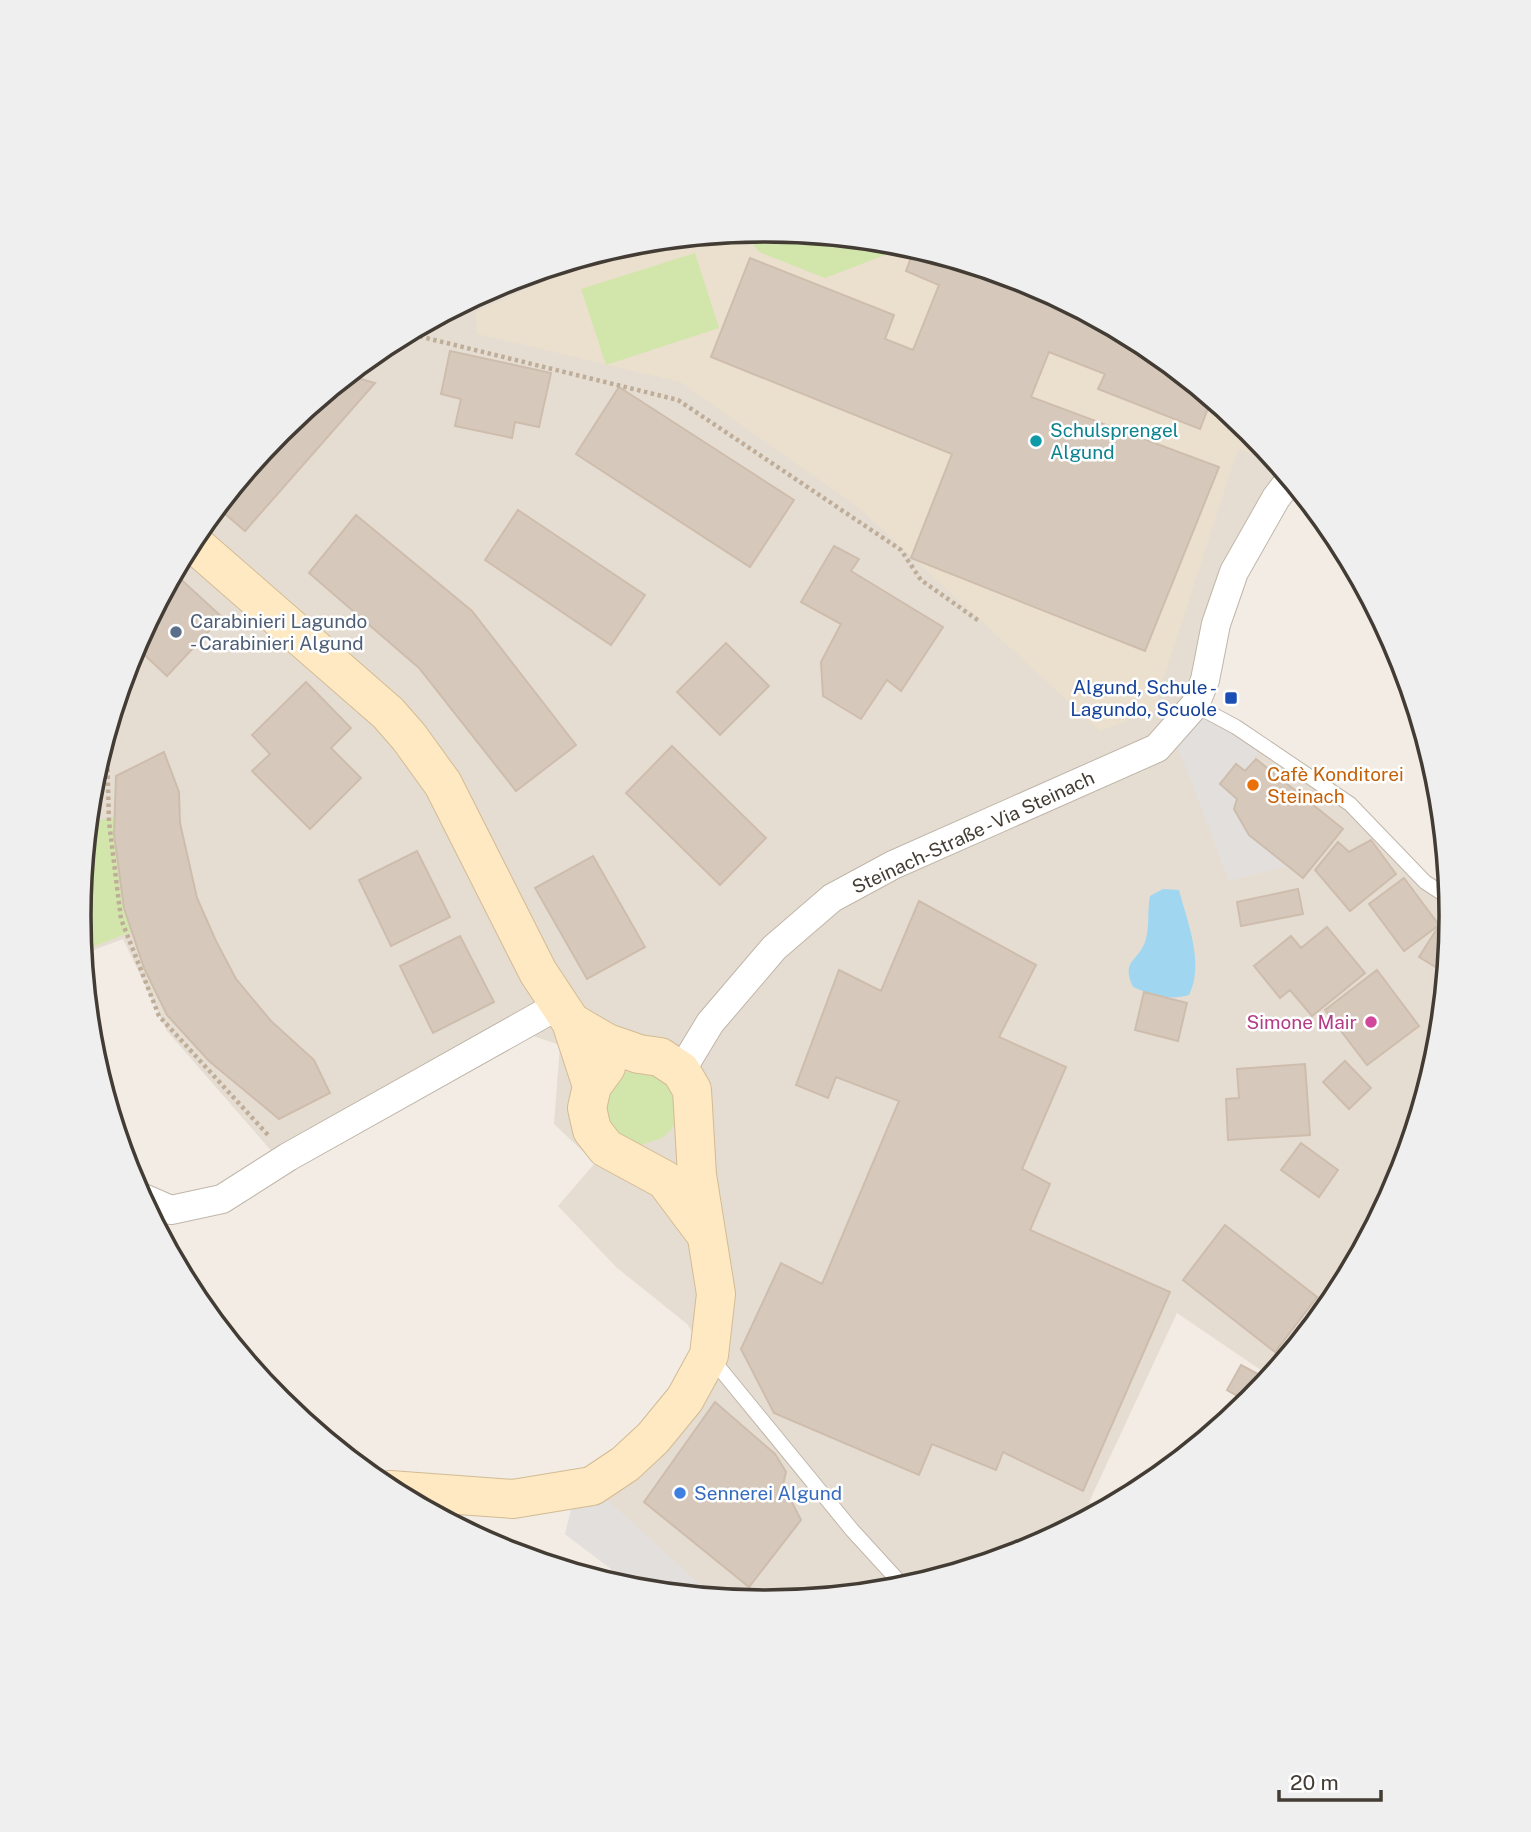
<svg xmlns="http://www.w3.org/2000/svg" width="1531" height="1832" font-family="'Public Sans',sans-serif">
	<rect width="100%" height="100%" fill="#f2ece4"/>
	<path fill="#e6ddd2" d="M 766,229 L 900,243 L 1029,282 L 1147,345 L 1251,431 L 1291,478 L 1276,498 L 1195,705 L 1350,804 L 1451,899 L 1452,916 L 1439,1050 L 1400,1179 L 1336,1298 L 1271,1377 L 1177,1313 L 1089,1502 L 1104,1510 L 1028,1551 L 899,1590 L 765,1603 L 639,1590 L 565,1534 L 708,1355 L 687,1324 L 616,1267 L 558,1206 L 595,1163 L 554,1124 L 560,1045 L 530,1035 L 288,1170 L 167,1031 L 123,939 L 83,954 L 79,916 L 92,782 L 131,653 L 195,534 L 280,430 L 384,345 L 503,281 L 632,242 Z"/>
	<path fill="#ebdfcd" d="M 766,229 L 900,243 L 1029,282 L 1147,345 L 1251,431 L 1265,447 L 1259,456 L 1238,449 L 1153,711 L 1100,731 L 858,507 L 680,382 L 477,334 L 476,312 L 614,248 L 632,242 Z"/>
	<path fill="#d2e6ac" d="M 766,229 L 900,243 L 901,243 L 898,250 L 825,278 L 759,252 L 743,231 Z
		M 695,253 L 719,328 L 606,365 L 581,289 Z
		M 117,816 L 131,932 L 82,951 L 79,916 L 88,823 Z
		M 639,1069 L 662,1075 L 676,1095 L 677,1119 L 671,1130 L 662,1138 L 641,1145 L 610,1130 L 604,1097 C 615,1079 617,1073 639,1069 Z"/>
	<path fill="#e2dfdc" d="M 1195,705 L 1263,747 L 1245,771 L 1236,764 L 1220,784 L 1237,799 L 1249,835 L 1288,866 L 1229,881 L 1185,765 L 1170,733 Z
		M 92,784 L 99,819 L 88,821 Z
		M 592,1486 L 715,1598 L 639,1590 L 565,1534 L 576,1490 Z"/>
	<path fill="#a0d6ef" d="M 1163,889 L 1179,890 C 1187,921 1205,964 1189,995 C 1170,1001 1151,995 1133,987 C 1121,960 1137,963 1145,942 C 1150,928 1147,911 1150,896 Z"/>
	<path fill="#d6c9bc" stroke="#cebdad" stroke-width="2" d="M 915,247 L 1029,282 L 1147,345 L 1212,398 L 1200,429 L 1098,389 L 1105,374 L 1049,352 L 1031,397 L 1219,467 L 1145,651 L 911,558 L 952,454 L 711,357 L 750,258 L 894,315 L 885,339 L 913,350 L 939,285 L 906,271 Z
		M 450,351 L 551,373 L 539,427 L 515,422 L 512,438 L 455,426 L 461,399 L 441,394 Z
		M 347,375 L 375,383 L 245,531 L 217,507 L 280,430 Z
		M 619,387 L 794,500 L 750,567 L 576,454 Z
		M 518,510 L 645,595 L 611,645 L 485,560 Z
		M 356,515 L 472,611 L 576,745 L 516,791 L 419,668 L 309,573 Z
		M 834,546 L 859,559 L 851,571 L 943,627 L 901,691 L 887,680 L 861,719 L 823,696 L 821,662 L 841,624 L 801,602 Z
		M 174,573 L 222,617 L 167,676 L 135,646 Z
		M 726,643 L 769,686 L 720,735 L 677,692 Z
		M 306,682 L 351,728 L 331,748 L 361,778 L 310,829 L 252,771 L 270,754 L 252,735 Z
		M 672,746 L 766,838 L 720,885 L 626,793 Z
		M 164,752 L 179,792 L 180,823 L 197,898 L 216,941 L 236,979 L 271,1021 L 314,1060 L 330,1093 L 279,1119 L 209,1061 L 167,1015 L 144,968 L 124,908 L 114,834 L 116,776 Z
		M 1256,759 L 1343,829 L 1303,878 L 1249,835 L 1234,809 L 1237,799 L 1220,784 L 1236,764 L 1245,771 Z
		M 1371,840 L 1396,874 L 1350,911 L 1315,870 L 1338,842 L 1349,852 Z
		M 417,851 L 450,917 L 391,946 L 359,880 Z
		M 593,856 L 645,947 L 587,979 L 535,888 Z
		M 1404,878 L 1439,925 L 1404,951 L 1369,904 Z
		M 1298,889 L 1303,914 L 1241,926 L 1237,902 Z
		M 919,901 L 1036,965 L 999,1037 L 1066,1067 L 1022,1169 L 1050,1184 L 1030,1230 L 1170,1292 L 1083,1491 L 1003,1452 L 996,1470 L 932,1444 L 919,1475 L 774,1413 L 741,1349 L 781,1263 L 822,1284 L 899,1101 L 836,1077 L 828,1098 L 796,1085 L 839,970 L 881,991 Z
		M 1447,913 L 1452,916 L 1447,974 L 1419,957 Z
		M 1327,927 L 1365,973 L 1312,1016 L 1290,990 L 1280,998 L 1254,966 L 1291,936 L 1301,948 Z
		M 460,936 L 494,1002 L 433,1033 L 400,966 Z
		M 1377,970 L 1419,1026 L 1367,1065 L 1325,1010 Z
		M 1144,992 L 1187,1003 L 1178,1041 L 1135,1030 Z
		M 1345,1061 L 1371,1088 L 1349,1109 L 1323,1082 Z
		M 1305,1064 L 1310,1135 L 1228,1140 L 1226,1099 L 1239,1098 L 1237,1069 Z
		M 1301,1143 L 1338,1170 L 1319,1197 L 1281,1170 Z
		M 1225,1225 L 1317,1297 L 1275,1352 L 1183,1280 Z
		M 1241,1365 L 1269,1380 L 1250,1403 L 1227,1390 Z
		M 715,1402 L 775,1454 L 786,1472 L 783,1485 L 801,1520 L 749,1587 L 644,1502 Z"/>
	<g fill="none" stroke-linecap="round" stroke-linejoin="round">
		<g stroke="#c0b6a9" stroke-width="16">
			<path id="lane" d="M 1195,705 L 1236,727 L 1350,804 L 1425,882 L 1451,899
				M 712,1359 L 852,1530 L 905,1588"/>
		</g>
		<g stroke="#c0b6a9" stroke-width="30">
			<path id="street" d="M 681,1071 L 710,1023 L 774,948 L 832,898 L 893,865 L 1157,748 L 1195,705 L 1205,680 L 1216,624 L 1234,572 L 1276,498 L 1291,478
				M 141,1197 L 171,1210 L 222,1199 L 288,1157 L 559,1005"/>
		</g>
		<g stroke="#d2bb94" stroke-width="40">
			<path id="secondary" d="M 191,541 L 388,713 L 409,737 L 443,784 L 538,972 L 571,1022 L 592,1086
				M 606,1067 L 592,1086 L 587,1108 L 592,1130 L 606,1148 L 665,1180 L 704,1232
				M 390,1490 L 513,1499 L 592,1486 L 625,1464 L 653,1438 L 685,1399 L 709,1355 L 716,1294 L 697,1175 L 692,1090 L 681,1071 L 660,1057 L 639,1054 L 607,1043 L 571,1022"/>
		</g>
		<path stroke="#bead98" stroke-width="4.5" stroke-dasharray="3.5 3.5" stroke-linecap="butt" d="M 406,333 L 678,400 L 901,550 L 921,580 L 979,621
			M 104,741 L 107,750 L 109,822 L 121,919 L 159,1016 L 268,1135"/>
		<use href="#lane" stroke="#fff" stroke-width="14"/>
		<use href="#street" stroke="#fff" stroke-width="28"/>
		<use href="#secondary" stroke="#fee9c2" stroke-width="38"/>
	</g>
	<circle fill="#0f9aa8" stroke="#fff" stroke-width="2.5" cx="1036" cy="441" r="7"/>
	<circle fill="#5c6f8a" stroke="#fff" stroke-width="2.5" cx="176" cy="632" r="7"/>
	<rect fill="#1a4fb4" stroke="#fff" stroke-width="2.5" x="1224" y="691" width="14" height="14" rx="3.5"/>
	<circle fill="#e8710a" stroke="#fff" stroke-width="2.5" cx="1253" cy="785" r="7"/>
	<circle fill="#d1479c" stroke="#fff" stroke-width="2.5" cx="1371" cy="1022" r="7"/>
	<circle fill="#3f7fe0" stroke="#fff" stroke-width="2.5" cx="680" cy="1493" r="7"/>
	<g text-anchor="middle" stroke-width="5" stroke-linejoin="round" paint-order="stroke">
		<g font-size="19" fill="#0d838f" stroke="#fff" text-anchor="start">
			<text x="1050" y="437">Schulsprengel<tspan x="1050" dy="22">Algund</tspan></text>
		</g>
		<g font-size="19" fill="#4e5e75" stroke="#fff" text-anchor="start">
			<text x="190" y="628">Carabinieri Lagundo<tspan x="190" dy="22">- Carabinieri Algund</tspan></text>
		</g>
		<g font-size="19" fill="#164399" stroke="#fff" text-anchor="end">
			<text x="1217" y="694">Algund, Schule -<tspan x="1217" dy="22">Lagundo, Scuole</tspan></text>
		</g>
		<g font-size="19" fill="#c56008" stroke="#fff" text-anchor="start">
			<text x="1267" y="781">Cafè Konditorei<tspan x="1267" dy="22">Steinach</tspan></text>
		</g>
		<g font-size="19" fill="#433c34" stroke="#fff">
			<text transform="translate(973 832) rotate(-25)" y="7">Steinach-Straße - Via Steinach</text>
		</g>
		<g font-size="19" fill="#b23c85" stroke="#fff" text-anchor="end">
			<text x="1357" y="1029">Simone Mair</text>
		</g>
		<g font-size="19" fill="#366cbe" stroke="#fff" text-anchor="start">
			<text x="694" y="1500">Sennerei Algund</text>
		</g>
	</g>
	<path d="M0 0H1531V1832H0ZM91 916a674 674 0 1 1 1348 0a674 674 0 1 1-1348 0Z" fill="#f0efef" fill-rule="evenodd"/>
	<path fill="none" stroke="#433c34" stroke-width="3.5" d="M91 916a674 674 0 1 1 1348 0a674 674 0 1 1-1348 0Z"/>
	<path d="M1279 1790v10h102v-10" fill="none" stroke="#433c34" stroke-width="3.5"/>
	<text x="1290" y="1790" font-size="21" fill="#433c34" stroke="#ffffff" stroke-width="5" paint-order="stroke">20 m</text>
</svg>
